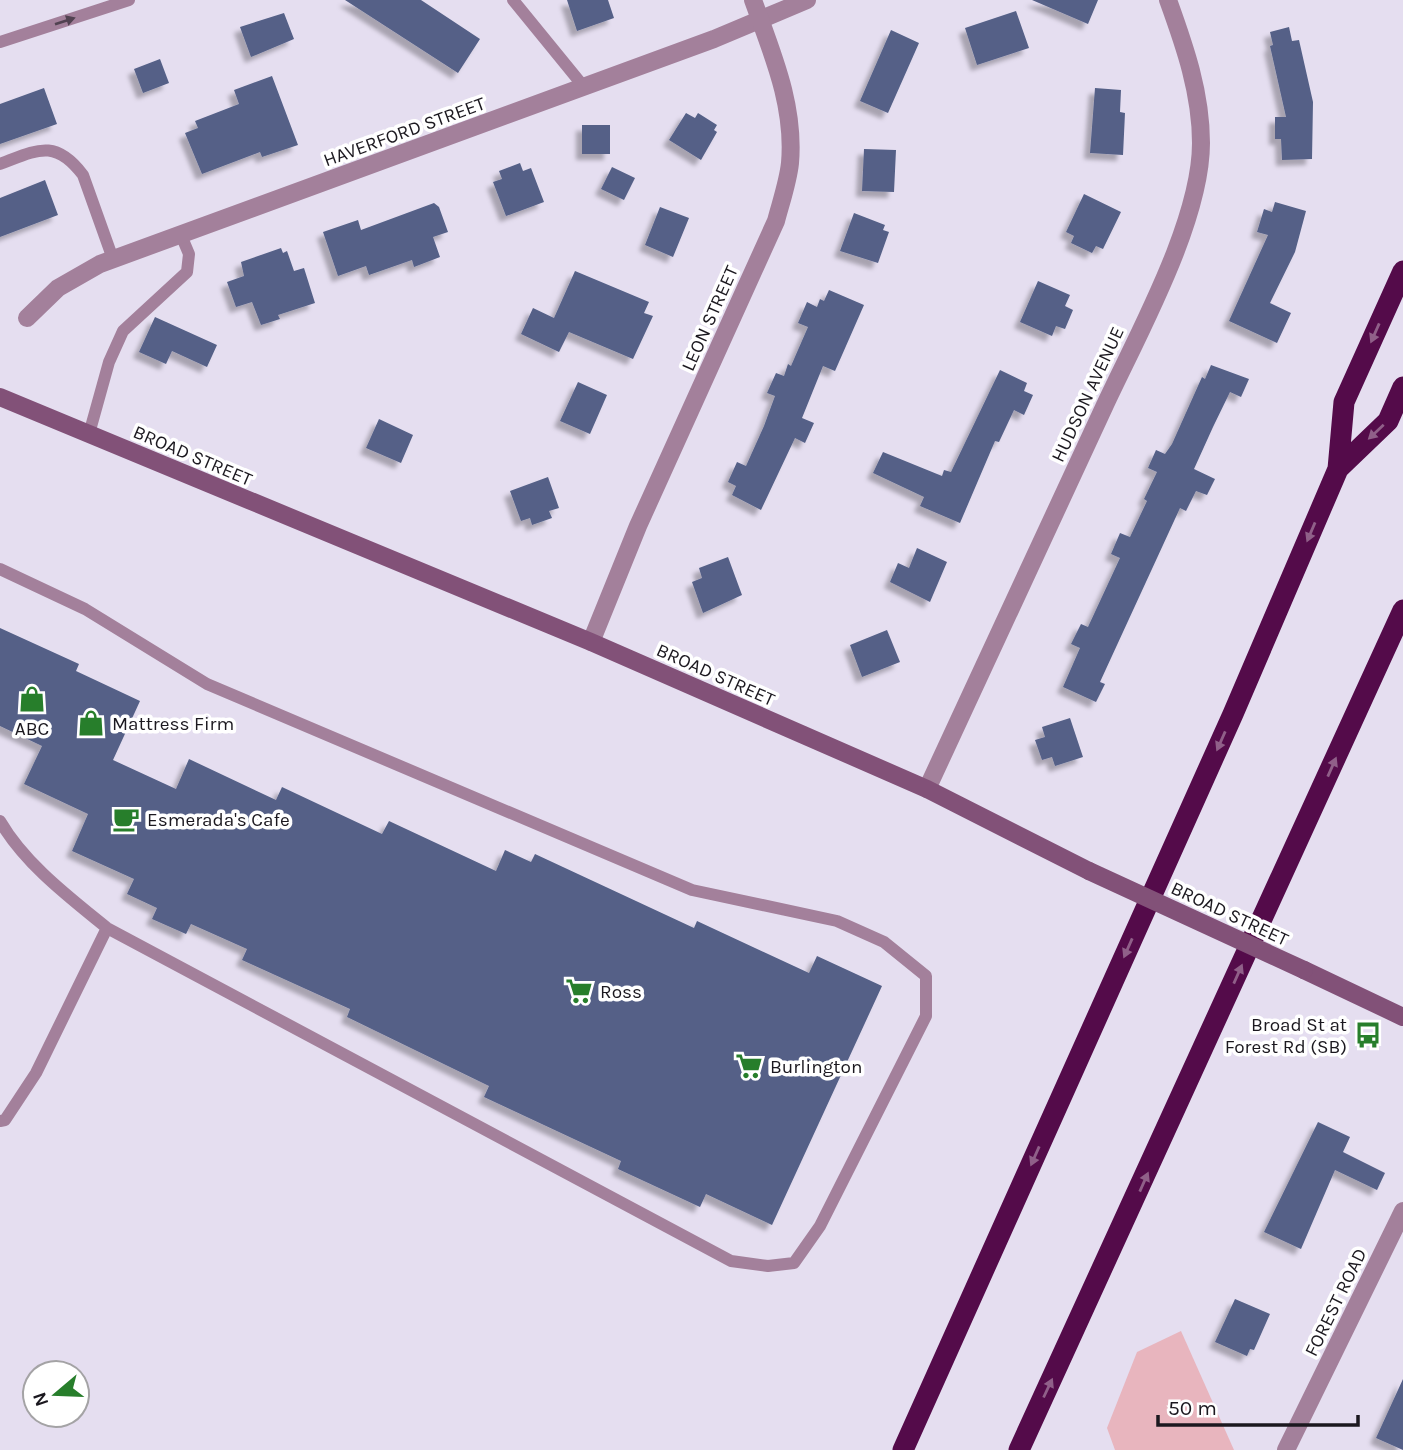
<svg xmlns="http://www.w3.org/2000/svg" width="1403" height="1450" font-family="Karla,sans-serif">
	<defs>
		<filter id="shadow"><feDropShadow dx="-6" dy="6" stdDeviation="2" flood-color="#0004"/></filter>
	</defs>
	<rect width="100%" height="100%" fill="#e5def0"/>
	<path fill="#e8b5be" d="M 1181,1331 L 1234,1450 L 1115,1450 L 1107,1428 L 1137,1352 Z"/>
	<path fill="#546087" filter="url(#shadow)" d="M 345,0 L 421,0 L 480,39 L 458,73 Z
		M 567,0 L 608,0 L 614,18 L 577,31 Z
		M 1032,0 L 1098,0 L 1088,24 Z
		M 1016,11 L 1029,48 L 977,65 L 965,28 Z
		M 284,13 L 294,39 L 251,57 L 240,27 Z
		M 1289,27 L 1292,41 L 1299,40 L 1313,102 L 1312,159 L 1282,160 L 1281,139 L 1275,139 L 1275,117 L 1286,117 L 1270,46 L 1273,45 L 1270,32 Z
		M 891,30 L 919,43 L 888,113 L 860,101 Z
		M 160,59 L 169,83 L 143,93 L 134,69 Z
		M 272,76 L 298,145 L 262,157 L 260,152 L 202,174 L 185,133 L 198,128 L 195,121 L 239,104 L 234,90 Z
		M 44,88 L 57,124 L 0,144 L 0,104 Z
		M 1095,88 L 1121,90 L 1120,112 L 1125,113 L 1123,155 L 1090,153 Z
		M 686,113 L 695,118 L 698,113 L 717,125 L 714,130 L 717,132 L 701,160 L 669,140 Z
		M 582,125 L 610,125 L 610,154 L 582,154 Z
		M 864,149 L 896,150 L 894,192 L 862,191 Z
		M 520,163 L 523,171 L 531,168 L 544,202 L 506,216 L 493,182 L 502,179 L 499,171 Z
		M 612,167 L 635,178 L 624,200 L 601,189 Z
		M 45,180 L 58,215 L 0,237 L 0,198 Z
		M 1084,194 L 1121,212 L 1103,249 L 1096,246 L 1092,253 L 1071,243 L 1074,236 L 1066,232 Z
		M 1275,202 L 1306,211 L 1295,252 L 1270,303 L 1291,313 L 1277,343 L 1229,321 L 1268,235 L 1257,232 L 1264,209 L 1272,212 Z
		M 434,203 L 439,207 L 448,232 L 433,237 L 440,257 L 414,267 L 412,260 L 369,275 L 366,266 L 338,276 L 323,232 L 358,220 L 361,230 Z
		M 660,207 L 689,218 L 673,257 L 645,245 Z
		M 854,213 L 885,225 L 883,230 L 889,232 L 878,263 L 840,251 Z
		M 281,248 L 283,253 L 287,251 L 294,271 L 304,268 L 315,303 L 278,315 L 280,319 L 261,325 L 252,302 L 236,307 L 227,282 L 244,276 L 241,262 Z
		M 575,271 L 649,302 L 644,313 L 653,316 L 633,359 L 569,332 L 559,352 L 521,334 L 533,308 L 554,318 Z
		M 1038,281 L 1070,295 L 1065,306 L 1073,310 L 1065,329 L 1056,326 L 1052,336 L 1020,322 Z
		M 829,290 L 864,305 L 835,371 L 823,366 L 802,418 L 814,423 L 805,443 L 795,438 L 761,510 L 732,495 L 736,486 L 728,482 L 737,462 L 746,466 L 764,426 L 775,396 L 767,393 L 776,373 L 784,376 L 788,364 L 791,366 L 808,327 L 798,323 L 807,302 L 817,307 L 820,299 L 824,301 Z
		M 155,317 L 217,345 L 207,367 L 172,351 L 166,364 L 139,352 Z
		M 1211,365 L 1249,379 L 1241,397 L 1230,392 L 1213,427 L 1194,469 L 1215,479 L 1207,495 L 1196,491 L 1186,511 L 1180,508 L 1100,682 L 1105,684 L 1096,702 L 1063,687 L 1080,648 L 1071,644 L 1081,624 L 1088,627 L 1120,558 L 1111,554 L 1120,533 L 1130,537 L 1147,501 L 1144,499 L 1157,472 L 1148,468 L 1156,450 L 1165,454 L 1172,444 L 1202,377 L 1205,379 Z
		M 1000,370 L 1027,383 L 1024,391 L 1033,395 L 1024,415 L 1014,410 L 999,442 L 995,441 L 960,523 L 920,506 L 924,497 L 873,473 L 883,452 L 942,476 L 944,470 L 951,472 Z
		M 578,382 L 607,395 L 590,434 L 560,421 Z
		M 379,419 L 413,435 L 401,463 L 366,448 Z
		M 548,477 L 559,508 L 549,511 L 552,518 L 532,525 L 530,518 L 521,521 L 510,491 Z
		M 917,548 L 947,562 L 930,602 L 890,582 L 898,563 L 909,568 Z
		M 728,557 L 742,595 L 703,613 L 692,582 L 702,578 L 699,568 Z
		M 0,628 L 79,664 L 76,671 L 140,701 L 113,760 L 176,789 L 189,759 L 276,800 L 282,787 L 382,834 L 389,821 L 496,871 L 505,850 L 531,862 L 535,854 L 694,928 L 697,921 L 809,973 L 817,956 L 882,986 L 772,1225 L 706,1194 L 700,1207 L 618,1169 L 621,1161 L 484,1097 L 489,1086 L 347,1017 L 350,1009 L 242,960 L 247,949 L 191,924 L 186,934 L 152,919 L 157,908 L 127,894 L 134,879 L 72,851 L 88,814 L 24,784 L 42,746 L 0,726 Z
		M 887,630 L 900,662 L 862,677 L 850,645 Z
		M 1070,718 L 1083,757 L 1055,766 L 1052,757 L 1042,760 L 1035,740 L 1045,737 L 1042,727 Z
		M 1318,1122 L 1350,1137 L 1343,1152 L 1385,1173 L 1377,1190 L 1335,1170 L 1301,1249 L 1264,1232 Z
		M 1235,1299 L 1270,1314 L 1254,1350 L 1250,1349 L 1247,1356 L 1215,1342 Z
		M 1403,1379 L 1403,1450 L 1376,1438 Z"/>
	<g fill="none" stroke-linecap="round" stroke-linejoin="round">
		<path stroke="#a3809b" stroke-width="12" d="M 513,0 L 584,87
			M 0,42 L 129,0
			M 0,164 C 37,150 55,138 83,175 L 113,259
			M 89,434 L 109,362 L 123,331 L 187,272 L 189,254 L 181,235
			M 0,569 L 85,609 L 207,684 L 692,890 L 837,921 L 884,942 L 926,976 L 926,1016 L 820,1226 L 794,1263 L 768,1266 L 731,1261 L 107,928 C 69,897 25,864 0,821
			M 0,1121 L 5,1120 L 36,1073 L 107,928"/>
		<path stroke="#a3809b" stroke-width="18" d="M 27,318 L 58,288 L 100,264 L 714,39 L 807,0
			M 927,789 C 987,661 1046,533 1105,405 C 1138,334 1201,221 1201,143 C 1201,93 1185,47 1168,0
			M 1286,1450 L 1403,1211"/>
		<path stroke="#a3809b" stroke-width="18" d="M 591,642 L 638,526 L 776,221 C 781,202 788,182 790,163 C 795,105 772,53 753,0"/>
		<path stroke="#825178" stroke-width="18" d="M 0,397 L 591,642 L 927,789 L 1089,871
			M 1304,970 L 1403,1017"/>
		<path stroke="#540b4a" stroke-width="21" d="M 1338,469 L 1388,421 L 1403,387
			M 903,1450 L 1233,714 L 1338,469 L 1344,402 L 1403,271
			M 1019,1450 L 1403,610"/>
		<path stroke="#825178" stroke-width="18" d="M 1089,871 L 1304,970"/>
	</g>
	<defs><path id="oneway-solid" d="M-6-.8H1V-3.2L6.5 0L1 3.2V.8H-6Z" transform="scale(1.75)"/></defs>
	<use fill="#514251" href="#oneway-solid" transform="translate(65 21) rotate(-18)"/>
	<g fill="#906089">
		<use href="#oneway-solid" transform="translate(1375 333) rotate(114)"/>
		<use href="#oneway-solid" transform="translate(1376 432) rotate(137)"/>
		<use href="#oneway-solid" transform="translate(1311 532) rotate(113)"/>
		<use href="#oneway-solid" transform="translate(1221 741) rotate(114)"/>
		<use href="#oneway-solid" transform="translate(1332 767) rotate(-66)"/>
		<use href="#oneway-solid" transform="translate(1128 948) rotate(114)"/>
		<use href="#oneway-solid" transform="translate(1238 974) rotate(-66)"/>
		<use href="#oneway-solid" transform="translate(1035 1156) rotate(114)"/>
		<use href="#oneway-solid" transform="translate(1144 1182) rotate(-66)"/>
		<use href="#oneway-solid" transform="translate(1048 1388) rotate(-65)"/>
	</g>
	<defs>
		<g id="shop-bare" transform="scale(2.1)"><path d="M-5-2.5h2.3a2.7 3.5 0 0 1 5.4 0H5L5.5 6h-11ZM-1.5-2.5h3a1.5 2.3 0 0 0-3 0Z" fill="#277e2b" stroke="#fff" stroke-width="2.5" paint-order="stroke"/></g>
		<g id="cafe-bare" transform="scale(2.1)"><path d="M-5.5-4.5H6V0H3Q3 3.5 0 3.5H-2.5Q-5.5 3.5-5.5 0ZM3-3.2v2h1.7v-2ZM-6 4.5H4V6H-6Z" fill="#277e2b" stroke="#fff" stroke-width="2.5" paint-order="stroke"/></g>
		<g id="supermarket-bare" transform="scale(2.1)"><path d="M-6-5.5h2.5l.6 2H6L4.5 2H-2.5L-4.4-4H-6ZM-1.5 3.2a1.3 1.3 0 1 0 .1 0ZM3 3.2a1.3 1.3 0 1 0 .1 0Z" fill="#277e2b" stroke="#fff" stroke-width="2.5" paint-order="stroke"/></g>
		<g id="bus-bare" transform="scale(2.1)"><path d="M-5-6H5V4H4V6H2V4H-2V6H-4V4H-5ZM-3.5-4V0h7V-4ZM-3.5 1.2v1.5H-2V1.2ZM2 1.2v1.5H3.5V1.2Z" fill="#277e2b" stroke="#fff" stroke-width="2.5" paint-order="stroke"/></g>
	</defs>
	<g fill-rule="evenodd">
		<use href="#shop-bare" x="32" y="699"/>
		<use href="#shop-bare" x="91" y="723"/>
		<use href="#cafe-bare" x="126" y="819"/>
		<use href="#supermarket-bare" x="579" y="991"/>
		<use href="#bus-bare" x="1368" y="1035"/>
		<use href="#supermarket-bare" x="749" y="1066"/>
	</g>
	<g text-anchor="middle" stroke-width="7" stroke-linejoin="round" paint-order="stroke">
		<g font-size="19" fill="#1b181f" stroke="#fff">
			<text transform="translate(404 131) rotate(-20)" y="7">HAVERFORD STREET</text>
			<text transform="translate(709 318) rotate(-66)" y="7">LEON STREET</text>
			<text transform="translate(1087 394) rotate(-65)" y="7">HUDSON AVENUE</text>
			<text transform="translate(193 455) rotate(23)" y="7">BROAD STREET</text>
			<text transform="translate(716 674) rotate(24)" y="7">BROAD STREET</text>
			<text transform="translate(1230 913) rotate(25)" y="7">BROAD STREET</text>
			<text transform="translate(1335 1302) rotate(-64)" y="7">FOREST ROAD</text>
		</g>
		<g font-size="19" fill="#1b181f" stroke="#fff" text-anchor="start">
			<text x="112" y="730">Mattress Firm</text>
			<text x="32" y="735" text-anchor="middle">ABC</text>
			<text x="147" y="826">Esmerada's Cafe</text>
			<text x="600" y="998">Ross</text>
			<text x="1347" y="1031" text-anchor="end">Broad St at<tspan x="1347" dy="22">Forest Rd (SB)</tspan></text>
			<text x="770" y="1073">Burlington</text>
		</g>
	</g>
	<g transform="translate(56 1394) rotate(251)"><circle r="33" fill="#ffffff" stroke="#a4a3a5" stroke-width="2"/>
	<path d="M0-5L12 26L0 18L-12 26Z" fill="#277e2b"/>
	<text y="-10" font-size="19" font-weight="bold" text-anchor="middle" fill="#1b181f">N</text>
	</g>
	<path d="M1158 1415v10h200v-10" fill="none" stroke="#1b181f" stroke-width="3.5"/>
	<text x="1168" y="1415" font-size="21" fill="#1b181f" stroke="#ffffff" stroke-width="5" paint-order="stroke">50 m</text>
</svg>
